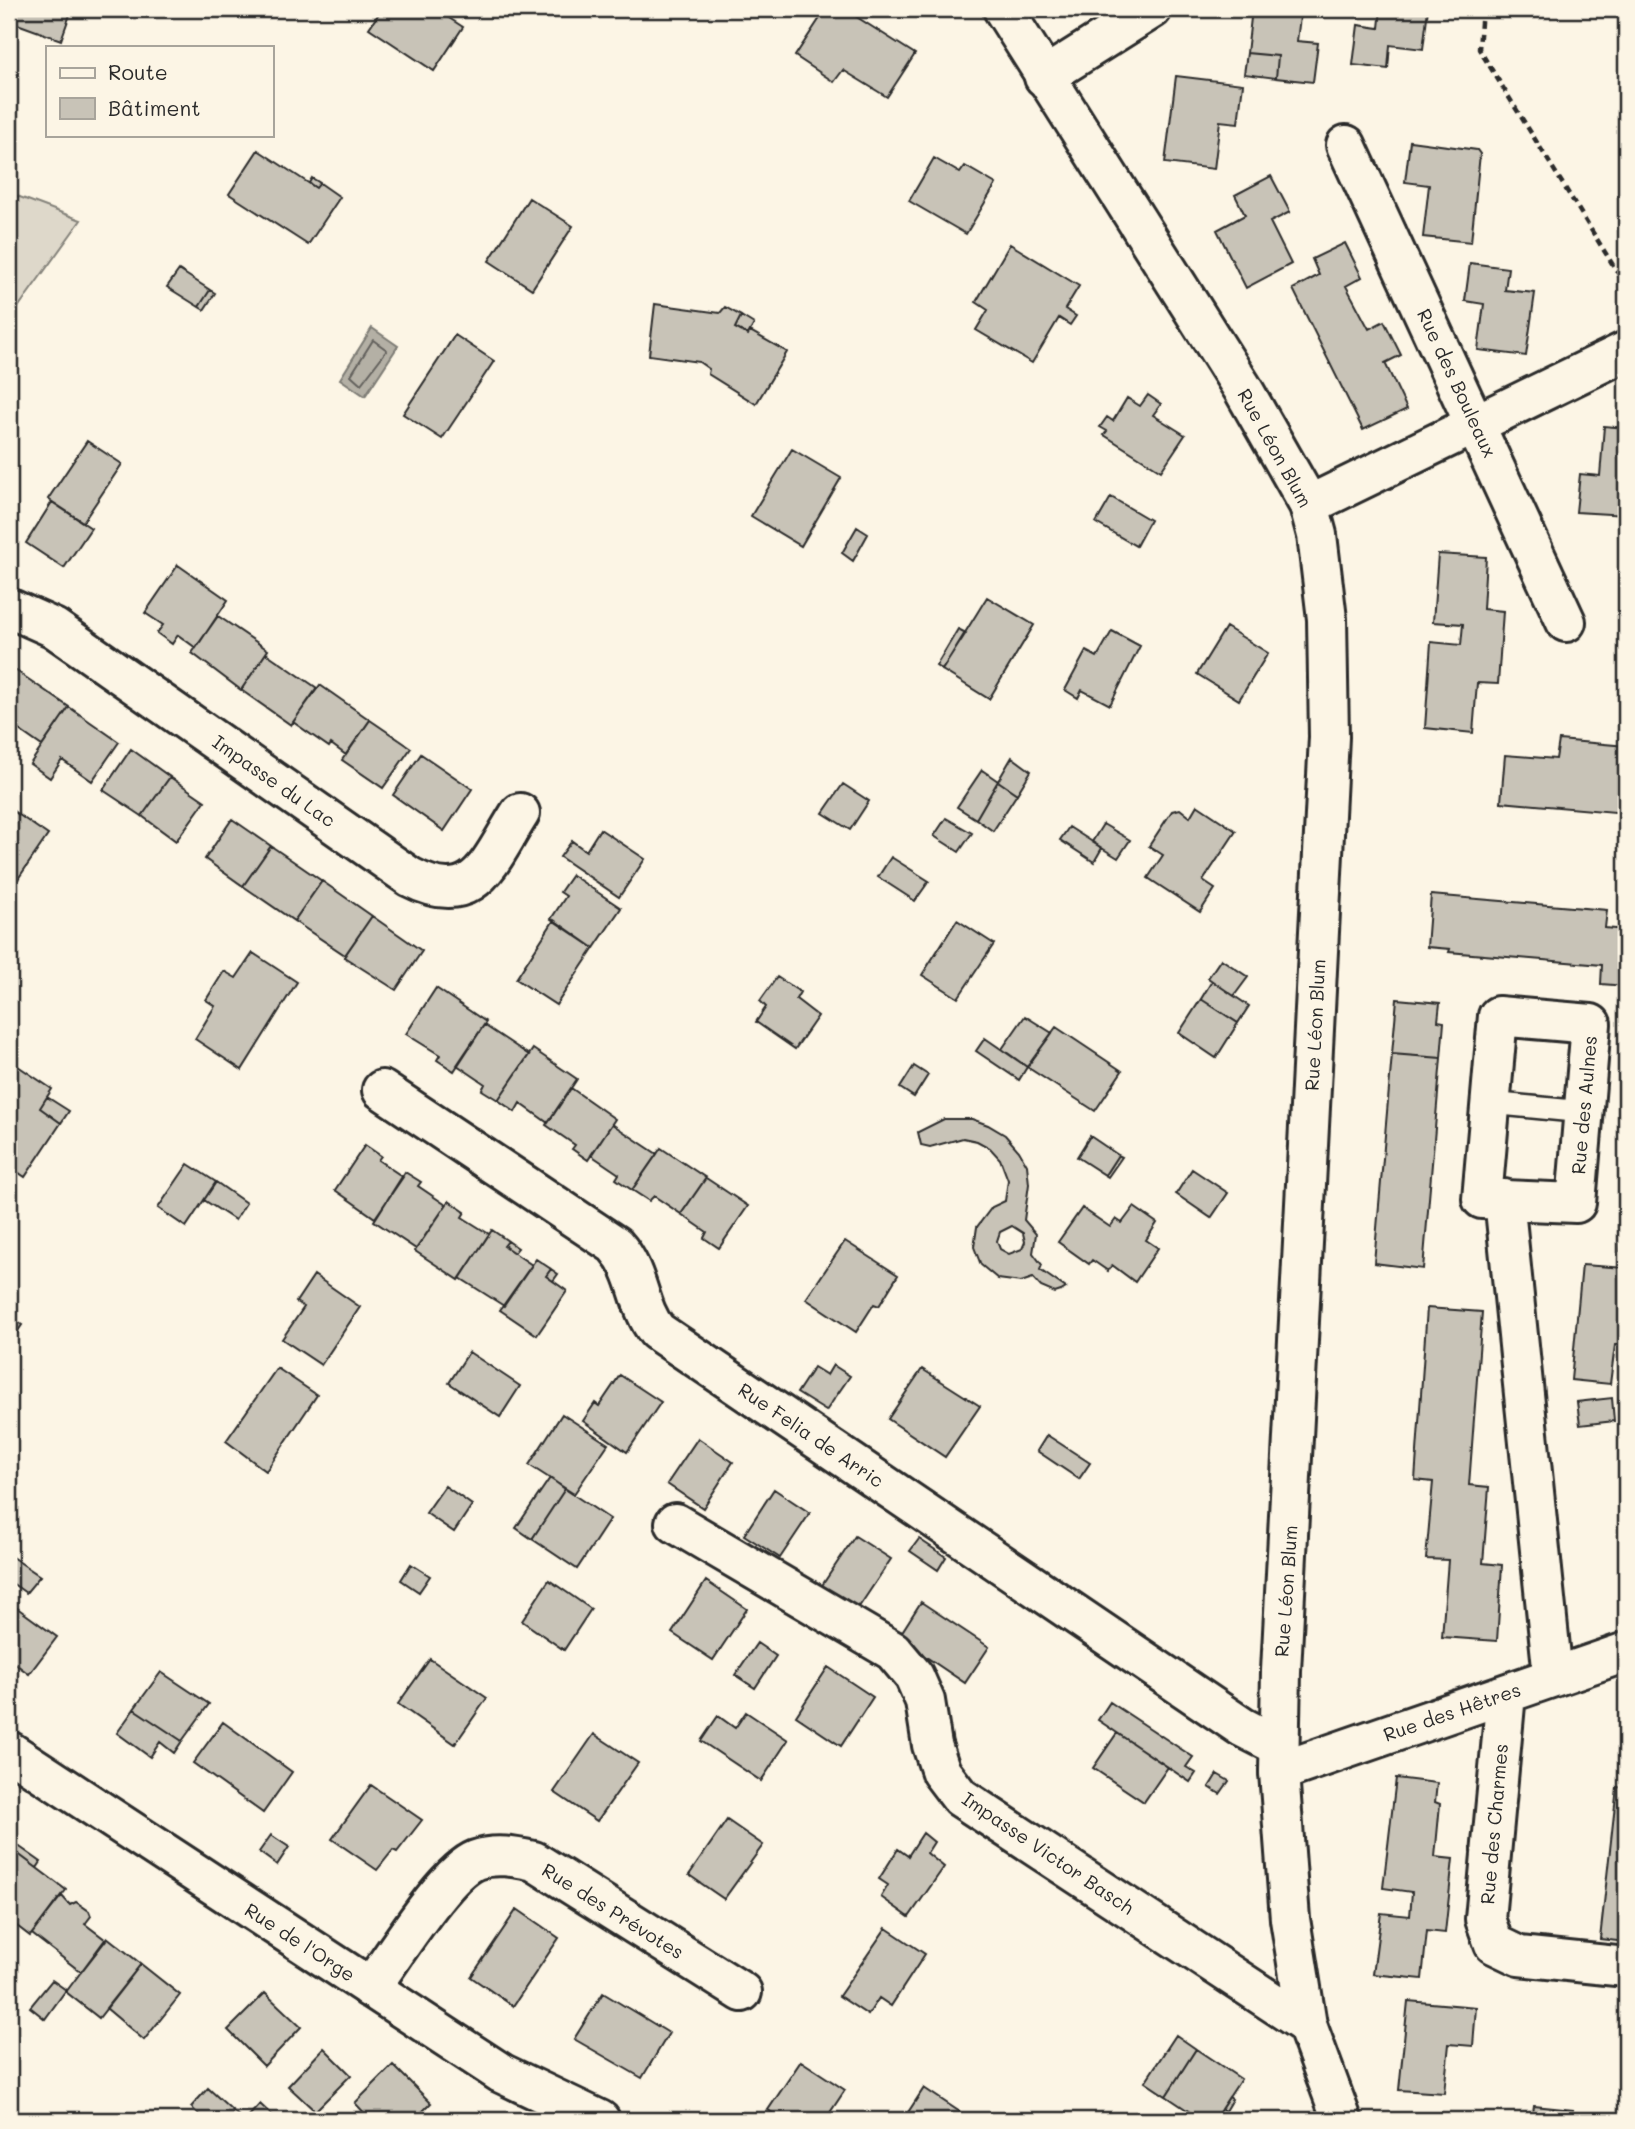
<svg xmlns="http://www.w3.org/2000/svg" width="1635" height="2129" font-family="Mali,sans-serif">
	<rect width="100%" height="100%" fill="#fcf5e5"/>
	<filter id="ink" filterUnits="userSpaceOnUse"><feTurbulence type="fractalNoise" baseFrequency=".0143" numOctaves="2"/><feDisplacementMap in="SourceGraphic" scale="14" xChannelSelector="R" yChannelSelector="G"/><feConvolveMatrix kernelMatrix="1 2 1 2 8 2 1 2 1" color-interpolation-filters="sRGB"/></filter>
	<g filter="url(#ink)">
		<path fill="#ded8ca" stroke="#84827a" stroke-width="2" d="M 9,193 L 81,220 L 9,320 Z"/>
		<path fill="#b4b0a5" stroke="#7d7b74" stroke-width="2" d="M 372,328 L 398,346 L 365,396 L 340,379 Z"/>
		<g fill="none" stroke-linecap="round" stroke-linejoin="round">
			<path stroke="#62605c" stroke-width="2" d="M 373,340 L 387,350 L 361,384 L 351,375 Z"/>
		</g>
		<path fill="#c8c3b7" stroke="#2b2b2b" stroke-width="2" fill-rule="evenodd" d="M 9,9 L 72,9 L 61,40 L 9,21 Z
			M 382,9 L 435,9 L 463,27 L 434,71 L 369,28 Z
			M 826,9 L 844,9 L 915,54 L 887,97 L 843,70 L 834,82 L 795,56 Z
			M 1252,9 L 1301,9 L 1297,41 L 1318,43 L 1313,82 L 1276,78 L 1278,56 L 1247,53 Z
			M 1381,9 L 1428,9 L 1423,49 L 1390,45 L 1388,69 L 1353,65 L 1358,25 L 1379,28 Z
			M 1247,53 L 1278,56 L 1276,78 L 1244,74 Z
			M 1176,76 L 1243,84 L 1238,123 L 1220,121 L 1214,169 L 1165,163 Z
			M 1410,141 L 1477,150 L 1480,154 L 1471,242 L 1423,237 L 1429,185 L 1405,182 Z
			M 258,150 L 316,188 L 320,183 L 340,197 L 308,245 L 229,194 Z
			M 934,158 L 960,173 L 965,166 L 996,184 L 966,234 L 909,201 Z
			M 1271,176 L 1290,212 L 1270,222 L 1291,264 L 1246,288 L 1217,230 L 1245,215 L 1235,195 Z
			M 312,178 L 320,183 L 316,188 L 309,183 Z
			M 529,198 L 573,226 L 532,289 L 489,261 Z
			M 1345,243 L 1362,277 L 1346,286 L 1369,329 L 1384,321 L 1401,355 L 1385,363 L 1407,409 L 1363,430 L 1293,289 L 1319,275 L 1312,259 Z
			M 1010,244 L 1079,286 L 1065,309 L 1076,316 L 1070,325 L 1059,318 L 1032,363 L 976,330 L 988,310 L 976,302 Z
			M 1470,263 L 1508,268 L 1505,290 L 1535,293 L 1526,356 L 1478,350 L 1484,304 L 1465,301 Z
			M 179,270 L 210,290 L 199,307 L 167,287 Z
			M 210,290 L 215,293 L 204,310 L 199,307 Z
			M 655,304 L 720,313 L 725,307 L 741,316 L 735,328 L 748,335 L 750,331 L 787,352 L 756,404 L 708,374 L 709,369 L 699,362 L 649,355 Z
			M 741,316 L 754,324 L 748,335 L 735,328 Z
			M 455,335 L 494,361 L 442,439 L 403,414 Z
			M 1148,395 L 1161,404 L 1153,415 L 1185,435 L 1161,471 L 1104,435 L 1107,431 L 1100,427 L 1107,417 L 1113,421 L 1127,398 L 1140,406 Z
			M 1604,426 L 1626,428 L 1626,515 L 1576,512 L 1580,474 L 1600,476 Z
			M 87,441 L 122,464 L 83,522 L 48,499 Z
			M 792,449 L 841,478 L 801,546 L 751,516 Z
			M 1111,497 L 1150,520 L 1136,546 L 1096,523 Z
			M 52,502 L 91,528 L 64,568 L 26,543 Z
			M 857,527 L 868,534 L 853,561 L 842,553 Z
			M 1438,554 L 1486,557 L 1483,609 L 1503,611 L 1498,684 L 1477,683 L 1473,733 L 1425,728 L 1431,642 L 1461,645 L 1463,624 L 1433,622 Z
			M 178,565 L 228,600 L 196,648 L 178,635 L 172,644 L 157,633 L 163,625 L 145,613 Z
			M 987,597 L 1034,625 L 989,699 L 942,670 Z
			M 218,616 L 268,650 L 241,690 L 192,653 Z
			M 1226,627 L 1268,653 L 1239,700 L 1197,674 Z
			M 958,629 L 966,633 L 942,670 L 936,666 Z
			M 1112,631 L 1140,646 L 1110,705 L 1082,690 L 1078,698 L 1065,690 L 1086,651 L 1097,657 Z
			M 266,653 L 317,688 L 291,725 L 241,690 Z
			M 12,668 L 69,707 L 42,746 L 9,723 L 9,675 Z
			M 320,685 L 370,720 L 346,755 L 331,744 L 329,747 L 293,722 Z
			M 69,707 L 119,742 L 92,781 L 62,760 L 50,778 L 30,764 Z
			M 370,720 L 411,748 L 383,788 L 342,760 Z
			M 1559,740 L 1626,746 L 1626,813 L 1501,802 L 1505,755 L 1556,759 Z
			M 131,749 L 170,777 L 142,816 L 103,790 Z
			M 421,754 L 472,789 L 444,831 L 393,795 Z
			M 1012,757 L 1031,771 L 1017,794 L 998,781 Z
			M 982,770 L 998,781 L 976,819 L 957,807 Z
			M 170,777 L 205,801 L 176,841 L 142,816 Z
			M 998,781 L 1017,794 L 993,831 L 976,819 Z
			M 843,784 L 869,801 L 850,830 L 823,813 Z
			M 1197,805 L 1236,831 L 1203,881 L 1215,889 L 1200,912 L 1148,878 L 1163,855 L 1149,846 L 1172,811 L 1180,809 L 1190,817 Z
			M 9,808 L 48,835 L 9,892 Z
			M 946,818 L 972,833 L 959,852 L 934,836 Z
			M 232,819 L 271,846 L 243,886 L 205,859 Z
			M 1103,824 L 1130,840 L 1118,858 L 1092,842 Z
			M 1069,827 L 1102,848 L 1094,862 L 1060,840 Z
			M 600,829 L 645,859 L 619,897 L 560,857 L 572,841 L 586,851 Z
			M 271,846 L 322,881 L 294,921 L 243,886 Z
			M 891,857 L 929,881 L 915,901 L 878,877 Z
			M 572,875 L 621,908 L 594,948 L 551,919 L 566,896 L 560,892 Z
			M 322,881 L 372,916 L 345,955 L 294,921 Z
			M 1431,895 L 1607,910 L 1605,928 L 1626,930 L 1626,986 L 1601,984 L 1602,965 L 1449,952 L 1450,949 L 1427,947 Z
			M 372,916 L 422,951 L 396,990 L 344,957 Z
			M 554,920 L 594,948 L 556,1005 L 516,979 Z
			M 957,920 L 994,944 L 958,998 L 922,975 Z
			M 253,953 L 297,982 L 242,1070 L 195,1039 L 215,1006 L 206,1000 L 224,971 L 236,978 Z
			M 1221,959 L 1248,977 L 1234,996 L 1208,978 Z
			M 777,977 L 800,992 L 796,999 L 818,1016 L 795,1049 L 756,1022 L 766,1007 L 760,1001 Z
			M 1212,981 L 1249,1006 L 1238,1023 L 1201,999 Z
			M 436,988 L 486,1022 L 454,1071 L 437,1060 L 440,1055 L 406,1034 Z
			M 1201,999 L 1238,1023 L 1216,1058 L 1179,1033 Z
			M 1397,999 L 1440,1003 L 1438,1021 L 1444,1022 L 1441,1058 L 1392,1054 Z
			M 1025,1016 L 1052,1033 L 1027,1067 L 1002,1049 Z
			M 484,1025 L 529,1055 L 498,1100 L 482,1090 L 485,1084 L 457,1065 Z
			M 1056,1027 L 1122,1071 L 1095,1111 L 1027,1067 Z
			M 985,1038 L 1027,1067 L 1019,1080 L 976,1051 Z
			M 533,1049 L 577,1079 L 548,1123 L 520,1103 L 515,1112 L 498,1100 Z
			M 1392,1054 L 1441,1058 L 1423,1269 L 1374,1263 Z
			M 9,1060 L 52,1089 L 40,1108 L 61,1123 L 25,1177 L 9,1166 Z
			M 914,1066 L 928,1075 L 914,1097 L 900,1088 Z
			M 571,1088 L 615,1119 L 588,1160 L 572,1149 L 575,1145 L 546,1125 Z
			M 47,1097 L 69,1111 L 61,1123 L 40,1108 Z
			M 944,1119 L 972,1119 L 988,1125 L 1005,1135 L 1019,1151 L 1027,1165 L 1029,1184 L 1024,1220 L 1036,1234 L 1033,1253 L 1042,1265 L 1040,1270 L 1066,1288 L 1061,1291 L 1055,1293 L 1041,1287 L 1033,1278 L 1021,1282 L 998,1279 L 981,1265 L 974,1247 L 977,1227 L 992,1207 L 1005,1201 L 1008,1180 L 1000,1159 L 990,1148 L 977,1141 L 963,1138 L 930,1147 L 921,1145 L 918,1132 ZM 1012,1226 L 1023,1233 L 1025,1242 L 1022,1249 L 1009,1254 L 1000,1249 L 997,1241 L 1000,1232 Z
			M 612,1124 L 657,1154 L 632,1190 L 616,1179 L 619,1174 L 591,1155 Z
			M 1626,1127 L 1626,1251 L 1620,1251 L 1621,1230 L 1618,1228 Z
			M 1090,1136 L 1118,1155 L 1105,1175 L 1077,1157 Z
			M 365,1145 L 381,1156 L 378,1160 L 403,1177 L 375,1218 L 335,1190 Z
			M 661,1148 L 706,1178 L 681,1214 L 654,1196 L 649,1201 L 632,1190 Z
			M 1118,1155 L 1122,1157 L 1108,1177 L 1105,1175 Z
			M 188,1164 L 216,1182 L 186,1227 L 158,1208 Z
			M 1192,1169 L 1228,1193 L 1211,1218 L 1176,1194 Z
			M 405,1172 L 421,1182 L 418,1186 L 446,1205 L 416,1249 L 374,1221 Z
			M 706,1178 L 748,1206 L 719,1248 L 704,1238 L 707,1232 L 681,1214 Z
			M 216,1182 L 246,1203 L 235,1220 L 204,1200 Z
			M 449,1201 L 465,1212 L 462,1217 L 489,1234 L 459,1280 L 415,1251 Z
			M 1134,1207 L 1157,1223 L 1146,1240 L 1158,1248 L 1135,1282 L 1112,1265 L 1108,1271 L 1092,1260 L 1089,1264 L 1058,1242 L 1082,1208 L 1110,1227 L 1116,1219 L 1122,1223 Z
			M 492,1230 L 508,1241 L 504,1246 L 532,1265 L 504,1306 L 460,1278 Z
			M 508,1241 L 518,1248 L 514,1253 L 504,1246 Z
			M 845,1241 L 898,1275 L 879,1306 L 874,1304 L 856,1332 L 806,1299 Z
			M 536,1259 L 551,1269 L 546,1276 L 567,1291 L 537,1335 L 500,1310 Z
			M 1582,1265 L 1626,1268 L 1626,1345 L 1615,1345 L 1610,1384 L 1571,1380 Z
			M 551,1269 L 558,1274 L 553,1281 L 546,1276 Z
			M 314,1275 L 360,1307 L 321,1365 L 282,1339 L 304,1307 L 296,1302 Z
			M 1427,1308 L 1482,1312 L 1469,1485 L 1489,1487 L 1483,1563 L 1502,1565 L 1497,1641 L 1442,1637 L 1448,1560 L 1426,1559 L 1433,1482 L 1415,1480 Z
			M 9,1316 L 22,1325 L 9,1344 Z
			M 469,1352 L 520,1386 L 500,1417 L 449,1383 Z
			M 833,1365 L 850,1376 L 826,1411 L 797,1393 L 814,1367 L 827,1375 Z
			M 277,1368 L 317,1395 L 266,1471 L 226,1441 Z
			M 922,1369 L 980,1406 L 945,1457 L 888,1419 Z
			M 620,1375 L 661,1402 L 627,1452 L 583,1421 L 595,1403 L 599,1406 Z
			M 1612,1398 L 1614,1421 L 1580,1425 L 1577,1402 Z
			M 562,1414 L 608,1444 L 574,1494 L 529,1465 Z
			M 1047,1435 L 1090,1463 L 1079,1479 L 1037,1451 Z
			M 698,1438 L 733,1462 L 703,1508 L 667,1484 Z
			M 550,1478 L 565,1489 L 532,1539 L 516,1528 Z
			M 445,1486 L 472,1505 L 454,1532 L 426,1513 Z
			M 565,1489 L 610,1519 L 577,1569 L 532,1539 Z
			M 774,1489 L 810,1513 L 780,1558 L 744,1535 Z
			M 855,1536 L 891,1559 L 857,1610 L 821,1587 Z
			M 919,1539 L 946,1557 L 938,1570 L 910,1551 Z
			M 9,1555 L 40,1576 L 26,1593 L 9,1581 Z
			M 411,1564 L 430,1576 L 419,1592 L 401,1580 Z
			M 549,1580 L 591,1609 L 564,1650 L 522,1621 Z
			M 706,1581 L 747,1609 L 713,1660 L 672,1633 Z
			M 9,1602 L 57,1637 L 29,1674 L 9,1659 Z
			M 921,1602 L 989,1647 L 965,1683 L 898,1638 Z
			M 757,1643 L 776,1656 L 755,1688 L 735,1675 Z
			M 430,1659 L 487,1698 L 455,1744 L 398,1704 Z
			M 828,1667 L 873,1697 L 841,1746 L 796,1716 Z
			M 161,1672 L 209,1704 L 182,1741 L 134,1709 Z
			M 1110,1702 L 1193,1757 L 1186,1767 L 1196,1773 L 1190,1782 L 1098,1720 Z
			M 134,1709 L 182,1741 L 174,1753 L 160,1742 L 150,1757 L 117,1733 Z
			M 1626,1709 L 1626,1763 L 1620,1763 Z
			M 746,1712 L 788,1740 L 761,1781 L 701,1741 L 718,1716 L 735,1728 Z
			M 223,1722 L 292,1772 L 263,1813 L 193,1763 Z
			M 1117,1733 L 1168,1767 L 1144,1802 L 1093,1768 Z
			M 594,1734 L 638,1763 L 597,1821 L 554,1792 Z
			M 1217,1774 L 1229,1781 L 1220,1794 L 1209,1787 Z
			M 1396,1778 L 1437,1783 L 1435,1802 L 1440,1804 L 1435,1857 L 1453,1859 L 1445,1933 L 1427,1931 L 1422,1979 L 1373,1974 L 1381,1913 L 1410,1916 L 1412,1892 L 1383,1888 Z
			M 371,1785 L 422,1820 L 397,1852 L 393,1850 L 377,1870 L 332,1839 Z
			M 1617,1787 L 1626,1788 L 1626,1942 L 1600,1939 Z
			M 727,1820 L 763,1845 L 724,1899 L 689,1875 Z
			M 923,1833 L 934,1842 L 927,1853 L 944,1867 L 909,1917 L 881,1897 L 888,1885 L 879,1879 L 898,1849 L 908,1856 Z
			M 271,1835 L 289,1847 L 277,1865 L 259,1852 Z
			M 17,1845 L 41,1862 L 37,1868 L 13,1850 Z
			M 13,1850 L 66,1890 L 30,1936 L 9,1920 L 9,1856 Z
			M 61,1895 L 70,1905 L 76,1902 L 89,1911 L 91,1916 L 85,1924 L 106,1940 L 81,1972 L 32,1934 Z
			M 517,1909 L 559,1938 L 513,2006 L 471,1977 Z
			M 886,1928 L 925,1954 L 891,2006 L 879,1998 L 868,2015 L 839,1996 Z
			M 107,1937 L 141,1964 L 99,2018 L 66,1992 Z
			M 141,1964 L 180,1995 L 144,2040 L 106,2008 Z
			M 52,1980 L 66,1990 L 45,2019 L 30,2007 Z
			M 265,1993 L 301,2027 L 264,2066 L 228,2030 Z
			M 603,1993 L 669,2033 L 642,2078 L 574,2039 Z
			M 1408,2001 L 1476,2007 L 1473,2046 L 1449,2044 L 1444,2093 L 1399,2090 Z
			M 1176,2035 L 1196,2049 L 1166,2096 L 1145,2082 Z
			M 324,2048 L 351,2075 L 315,2111 L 288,2086 Z
			M 1196,2049 L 1241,2079 L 1214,2120 L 1202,2120 L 1166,2096 Z
			M 801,2061 L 845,2090 L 825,2120 L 784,2120 L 768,2110 Z
			M 393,2065 L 431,2103 L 414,2120 L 371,2120 L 355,2103 Z
			M 208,2088 L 243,2120 L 204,2120 L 191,2107 Z
			M 924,2088 L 972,2120 L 903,2120 Z
			M 1229,2097 L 1232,2099 L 1225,2111 L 1221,2109 Z
			M 260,2104 L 277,2120 L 245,2120 Z
			M 1534,2106 L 1573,2110 L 1572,2120 L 1532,2120 Z"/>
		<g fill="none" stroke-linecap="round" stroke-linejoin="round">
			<g stroke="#2b2b2b" stroke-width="26">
				<path id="lane" d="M 1490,1103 L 1584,1112"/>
			</g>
			<g stroke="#2b2b2b" stroke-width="44">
				<path id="street" d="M 1044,77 L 1152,9
					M 1346,145 L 1566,622
					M 1309,505 L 1626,351
					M 9,608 L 54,628 L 410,877 C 476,911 489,861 520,813
					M 1498,1016 L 1591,1024 L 1576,1203 L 1482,1199 Z
					M 382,1090 L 615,1245 C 641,1274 636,1304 657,1331 L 1242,1727 L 1279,1746
					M 1504,1199 L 1553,1677
					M 675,1523 L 893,1651 L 914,1676 L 925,1701 L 932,1745 L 941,1772 L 960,1797 L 1307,2025
					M 1506,1694 L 1485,1919 L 1494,1944 L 1519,1956 L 1626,1967
					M 9,1751 L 501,2073 L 600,2120
					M 1279,1772 L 1626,1652
					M 370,1988 C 393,1958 444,1873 476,1860 C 495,1853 515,1857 534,1861 L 742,1992"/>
			</g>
			<g stroke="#2b2b2b" stroke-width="44">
				<path id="secondary" d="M 1003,9 L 1243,389 L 1309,505 L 1317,535 L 1327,619 L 1329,737 L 1281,1671 L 1279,1772 L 1290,1919 L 1307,2025 L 1342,2120"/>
			</g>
			<path stroke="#2b2b2b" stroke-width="4.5" stroke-dasharray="7 5" stroke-linecap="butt" d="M 1482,9 L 1479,49 L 1626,286"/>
			<use href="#lane" stroke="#fcf5e5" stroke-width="21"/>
			<use href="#street" stroke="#fcf5e5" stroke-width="38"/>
			<use href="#secondary" stroke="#fcf5e5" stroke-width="38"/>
		</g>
	</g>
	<g text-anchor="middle" stroke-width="6" stroke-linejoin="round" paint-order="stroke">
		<g font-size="19" fill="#2b2b2b" stroke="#fcf5e5">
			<text transform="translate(1457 383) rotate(65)" y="7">Rue des Bouleaux</text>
			<text transform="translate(1275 448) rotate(61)" y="7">Rue Léon Blum</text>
			<text transform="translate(274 781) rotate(35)" y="7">Impasse du Lac</text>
			<text transform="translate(1315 1025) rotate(-87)" y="7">Rue Léon Blum</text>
			<text transform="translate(1584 1105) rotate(-85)" y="7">Rue des Aulnes</text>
			<text transform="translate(811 1435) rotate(34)" y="7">Rue Felia de Arric</text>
			<text transform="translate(1286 1591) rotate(-86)" y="7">Rue Léon Blum</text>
			<text transform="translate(1452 1712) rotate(-19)" y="7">Rue des Hêtres</text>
			<text transform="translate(1494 1824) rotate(-85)" y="7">Rue des Charmes</text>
			<text transform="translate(1048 1853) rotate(34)" y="7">Impasse Victor Basch</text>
			<text transform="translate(613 1911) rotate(32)" y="7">Rue des Prévotes</text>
			<text transform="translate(300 1942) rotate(33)" y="7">Rue de l'Orge</text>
		</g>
	</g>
	<rect width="1635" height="2129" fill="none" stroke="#fcf5e5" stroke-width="35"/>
	<rect x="18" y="18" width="1600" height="2094" fill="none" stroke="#2b2b2b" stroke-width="2.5" filter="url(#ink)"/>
	<rect x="46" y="46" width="228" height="91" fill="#fcf5e5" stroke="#a8a49b" stroke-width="2"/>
	<rect x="60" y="68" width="35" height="10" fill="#fcf5e5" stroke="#a8a49b" stroke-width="2"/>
	<text x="108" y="80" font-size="21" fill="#2b2b2b">Route</text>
	<rect x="60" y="98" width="35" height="21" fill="#c8c3b7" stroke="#a8a49b" stroke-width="2"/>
	<text x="108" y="116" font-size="21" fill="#2b2b2b">Bâtiment</text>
</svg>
